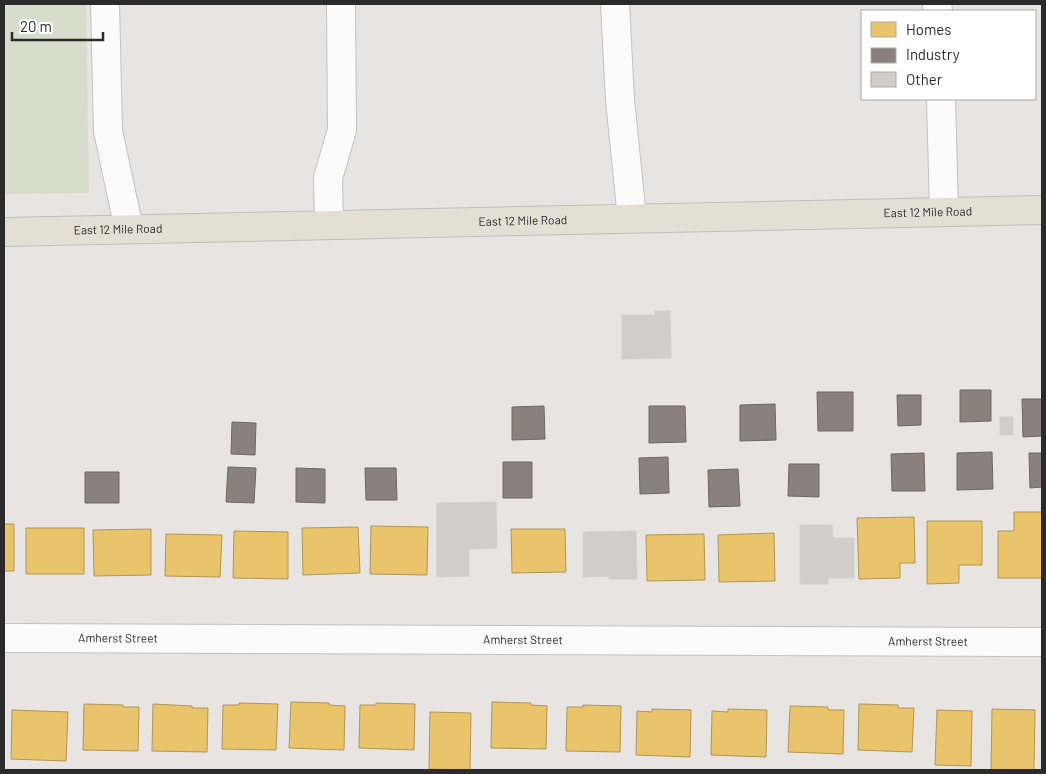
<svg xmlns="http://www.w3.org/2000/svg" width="1046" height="774" font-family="Barlow,sans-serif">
	<rect width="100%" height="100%" fill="#e8e4e2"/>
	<path fill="#d8dcca" d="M 4,4 L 86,4 L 89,193 L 4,194 Z"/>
	<path fill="#e9c46a" stroke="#b09657" d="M 1014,512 L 1042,512 L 1042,578 L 998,578 L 998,531 L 1014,531 Z
		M 914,517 L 915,563 L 900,563 L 900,578 L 859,579 L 857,518 Z
		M 927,521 L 982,521 L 982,565 L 959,565 L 959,583 L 927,584 Z
		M 4,524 L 14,524 L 14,571 L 4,571 Z
		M 371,526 L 428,527 L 427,575 L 370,574 Z
		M 358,527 L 360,573 L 303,575 L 302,528 Z
		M 26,528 L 84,528 L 84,574 L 26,574 Z
		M 151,529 L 151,575 L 94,576 L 93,530 Z
		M 511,529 L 565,529 L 566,572 L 512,573 Z
		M 234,531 L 288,532 L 288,579 L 233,578 Z
		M 774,533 L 775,581 L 719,582 L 718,535 Z
		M 166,534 L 222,535 L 220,577 L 165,576 Z
		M 704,534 L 705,580 L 647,581 L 646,535 Z
		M 291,702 L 329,703 L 329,705 L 345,706 L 344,750 L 289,748 Z
		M 492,702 L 531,703 L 531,705 L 547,706 L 546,749 L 491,748 Z
		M 239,703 L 278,704 L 276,750 L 222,749 L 223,705 L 239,705 Z
		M 376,703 L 415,704 L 414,750 L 359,748 L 360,705 L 376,705 Z
		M 84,704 L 123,705 L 123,707 L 139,707 L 138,751 L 83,750 Z
		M 153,704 L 192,706 L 192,708 L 208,708 L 207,752 L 152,751 Z
		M 859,704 L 898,705 L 898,708 L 914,708 L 912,752 L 858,750 Z
		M 583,705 L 621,706 L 620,752 L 566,751 L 567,707 L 583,707 Z
		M 790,706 L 828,707 L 828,710 L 844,710 L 843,754 L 788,752 Z
		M 652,709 L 691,710 L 690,757 L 636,755 L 637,711 L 652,712 Z
		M 728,709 L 767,710 L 766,757 L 711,755 L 712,711 L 728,712 Z
		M 992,709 L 1035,710 L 1034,770 L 991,770 Z
		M 12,710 L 68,712 L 66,761 L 11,759 Z
		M 937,710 L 972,711 L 971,766 L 935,765 Z
		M 430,712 L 471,713 L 470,770 L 429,769 Z"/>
	<path fill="#8a817c" stroke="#6e6764" d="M 960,390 L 991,390 L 991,421 L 960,422 Z
		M 817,392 L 853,392 L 853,431 L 818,431 Z
		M 897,395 L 921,395 L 921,425 L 898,426 Z
		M 1022,399 L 1042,399 L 1042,436 L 1023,437 Z
		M 775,404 L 776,440 L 740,441 L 740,405 Z
		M 544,406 L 545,439 L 512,440 L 512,407 Z
		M 649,406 L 685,406 L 686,442 L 649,443 Z
		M 232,422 L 256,423 L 255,455 L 231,454 Z
		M 992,452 L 993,489 L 957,490 L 957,453 Z
		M 924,453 L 925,491 L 892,491 L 891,454 Z
		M 1029,453 L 1042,453 L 1042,487 L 1030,488 Z
		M 668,457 L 669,493 L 640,494 L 639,458 Z
		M 503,462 L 532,462 L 532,498 L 503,498 Z
		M 789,464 L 819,464 L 819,497 L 788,496 Z
		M 228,467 L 256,468 L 254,503 L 226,502 Z
		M 296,468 L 325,469 L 325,503 L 296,502 Z
		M 365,468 L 396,468 L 397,500 L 366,500 Z
		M 738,469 L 740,506 L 709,507 L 708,470 Z
		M 85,472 L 119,472 L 119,503 L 85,503 Z"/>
	<path fill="#d0cdcb" stroke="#d3d0cd" d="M 655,311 L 670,311 L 671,358 L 622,359 L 622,315 L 655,315 Z
		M 1000,417 L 1013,417 L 1013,435 L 1000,435 Z
		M 496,502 L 497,548 L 469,549 L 469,576 L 437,577 L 437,503 Z
		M 800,525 L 832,525 L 833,538 L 854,538 L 854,578 L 828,578 L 828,584 L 800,584 Z
		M 636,531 L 637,579 L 609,579 L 609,576 L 583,577 L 583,532 Z"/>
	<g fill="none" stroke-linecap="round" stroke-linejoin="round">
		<g stroke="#c2c1c3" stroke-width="30">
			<g id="minor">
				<path d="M 105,4 L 108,131 L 129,229"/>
				<path d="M 615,4 L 620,100 L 632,218"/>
				<path d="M 937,4 L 938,11"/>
				<path d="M 941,99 L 944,212"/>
				<path d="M 329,225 L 328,178 L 342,130 L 341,4"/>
				<path id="s1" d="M 4,638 L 1042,642"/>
			</g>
		</g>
		<g stroke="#c0bfbe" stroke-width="30">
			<g id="major">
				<path id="s2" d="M 4,232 L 1042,210"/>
			</g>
		</g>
		<use href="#minor" stroke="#fcfbfb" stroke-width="28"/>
		<use href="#major" stroke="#e5ded5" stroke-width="28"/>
	</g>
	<g text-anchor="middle" stroke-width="5" stroke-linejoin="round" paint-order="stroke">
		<g font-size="12" fill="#2b2b2b" stroke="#fff">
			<text dy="4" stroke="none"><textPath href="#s2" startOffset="924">East 12 Mile Road</textPath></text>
			<text dy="4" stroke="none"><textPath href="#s2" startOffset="519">East 12 Mile Road</textPath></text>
			<text dy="4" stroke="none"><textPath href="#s2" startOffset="114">East 12 Mile Road</textPath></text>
			<text dy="4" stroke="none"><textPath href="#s1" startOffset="114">Amherst Street</textPath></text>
			<text dy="4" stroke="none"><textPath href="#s1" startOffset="519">Amherst Street</textPath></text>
			<text dy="4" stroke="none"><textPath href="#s1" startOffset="924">Amherst Street</textPath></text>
		</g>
	</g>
	<rect width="1046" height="774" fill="none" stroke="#2b2b2b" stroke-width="10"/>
	<rect x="861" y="10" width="175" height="90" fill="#ffffff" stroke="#aaaaaa"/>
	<rect x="871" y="22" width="25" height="15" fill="#e9c46a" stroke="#aaaaaa"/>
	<text x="906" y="35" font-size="15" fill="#2b2b2b">Homes</text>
	<rect x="871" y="48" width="25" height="15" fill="#8a817c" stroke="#aaaaaa"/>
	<text x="906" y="60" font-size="15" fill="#2b2b2b">Industry</text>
	<rect x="871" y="72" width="25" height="15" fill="#d0cdcb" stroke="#aaaaaa"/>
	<text x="906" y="85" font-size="15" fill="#2b2b2b">Other</text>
	<path d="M12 32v8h91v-8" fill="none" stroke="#2b2b2b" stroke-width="2.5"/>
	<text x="20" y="32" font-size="15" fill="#2b2b2b" stroke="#ffffff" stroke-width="4" paint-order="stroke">20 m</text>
</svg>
